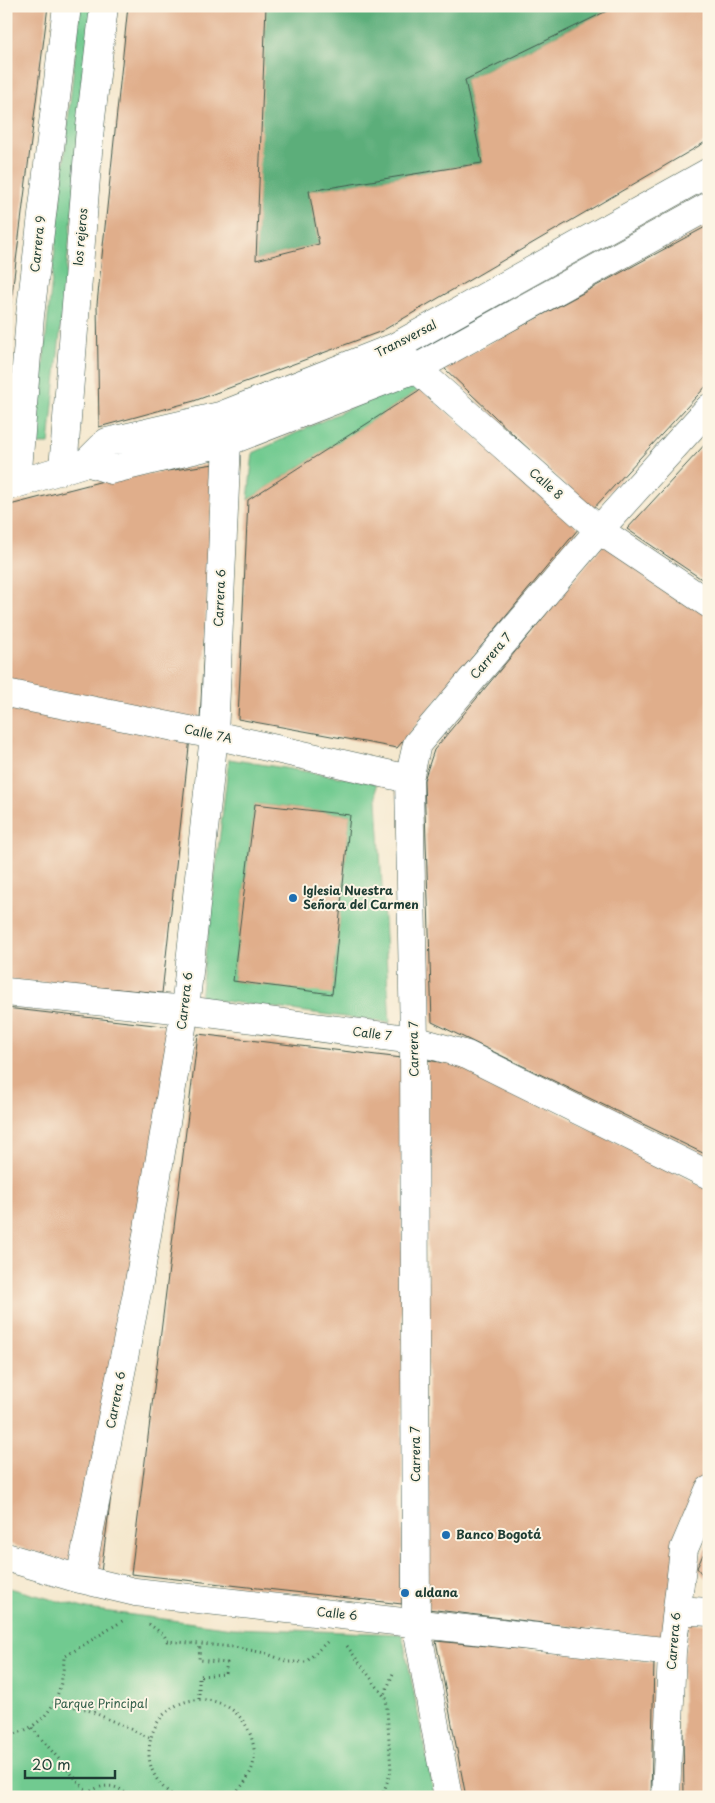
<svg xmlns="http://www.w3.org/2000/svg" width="715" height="1803" font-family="'Playpen Sans',sans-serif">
	<rect width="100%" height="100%" fill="#fcf5e5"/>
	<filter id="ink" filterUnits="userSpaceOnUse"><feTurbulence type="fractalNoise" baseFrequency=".02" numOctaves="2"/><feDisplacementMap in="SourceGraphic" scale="10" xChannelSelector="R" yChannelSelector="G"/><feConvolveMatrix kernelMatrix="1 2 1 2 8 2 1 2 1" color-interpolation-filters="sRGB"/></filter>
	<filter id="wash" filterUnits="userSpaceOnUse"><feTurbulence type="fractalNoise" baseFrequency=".0096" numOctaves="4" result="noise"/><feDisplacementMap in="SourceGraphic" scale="20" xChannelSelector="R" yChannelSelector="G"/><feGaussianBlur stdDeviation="1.12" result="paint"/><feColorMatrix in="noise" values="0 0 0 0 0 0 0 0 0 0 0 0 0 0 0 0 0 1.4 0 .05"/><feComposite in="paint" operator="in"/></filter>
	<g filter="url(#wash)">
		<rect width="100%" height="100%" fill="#f5e8ce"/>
		<path fill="#71ca90" stroke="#488462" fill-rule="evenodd" d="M 80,6 L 93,6 L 49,444 L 35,444 Z
			M 408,381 L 421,389 L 248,500 L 253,453 Z
			M 229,759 L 376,783 L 390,1023 L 200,998 ZM 255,804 L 350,815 L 332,993 L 233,981 Z
			M 6,1587 L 87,1609 L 232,1628 L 402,1634 L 435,1797 L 6,1797 Z"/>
		<path fill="#5cae7a" stroke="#3e7657" d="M 264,6 L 617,6 L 465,80 L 482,163 L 309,191 L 319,244 L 256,260 Z"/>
		<g id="blocks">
			<path fill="#e0ae8b" d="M 6,6 L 48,6 L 7,333 L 6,333 Z
				M 128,6 L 266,6 L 256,260 L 319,244 L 309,191 L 482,163 L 465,80 L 617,6 L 709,6 L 709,140 L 382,331 L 194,401 L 99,427 L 97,304 Z
				M 709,225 L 709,383 L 592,510 L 444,368 Z
				M 421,389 L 579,528 L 397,748 L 238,719 L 248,500 Z
				M 709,440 L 709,584 L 627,529 Z
				M 214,464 L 200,720 L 6,684 L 6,506 L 107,480 Z
				M 604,544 L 709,616 L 709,1156 L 432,1022 L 424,780 L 434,750 Z
				M 6,704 L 190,738 L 162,993 L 6,979 Z
				M 255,804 L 350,815 L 332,994 L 233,981 Z
				M 6,1008 L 172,1027 L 101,1572 L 6,1543 Z
				M 198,1034 L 402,1058 L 402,1604 L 131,1574 Z
				M 427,1060 L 469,1067 L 709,1190 L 709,1467 L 676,1549 L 666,1638 L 428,1609 Z
				M 709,1541 L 709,1583 L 697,1568 Z
				M 690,1623 L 709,1624 L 709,1797 L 684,1797 L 682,1667 Z
				M 436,1641 L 654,1662 L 651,1797 L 466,1797 Z"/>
		</g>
	</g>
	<g filter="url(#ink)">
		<use href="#blocks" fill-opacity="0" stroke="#3f574b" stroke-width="1"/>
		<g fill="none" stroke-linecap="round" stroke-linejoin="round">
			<g stroke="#3f574b" stroke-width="29">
				<path id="minor" d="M 404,358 L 599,530 L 709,604
					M 87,462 L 111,470 L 227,442 L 415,369 L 709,206
					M 63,469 L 90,127 L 104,6
					M 17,483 L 30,316 L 67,6
					M 6,487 L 87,462 L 107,442 L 220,416 L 395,347 L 709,172
					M 6,693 L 214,735 L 409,779
					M 6,992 L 185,1010 L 414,1040 L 467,1055 L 709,1175
					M 6,1557 L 80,1579 L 135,1592 L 672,1652
					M 80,1579 L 139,1282 L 185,1010 L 214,735 L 227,442 L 220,416
					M 677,1610 L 709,1612
					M 448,1797 L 416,1622 L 414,1040 L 409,779 L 417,744 L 599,530 L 709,408
					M 666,1797 L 672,1652 L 684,1549 L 709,1490"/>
			</g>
			<path stroke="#3f574b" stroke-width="3" stroke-dasharray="1 4" stroke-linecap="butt" d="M 149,1624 L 164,1635 L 167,1641 L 234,1647 L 265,1653 L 288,1662 L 306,1662 L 327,1642
				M 347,1646 L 384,1696 L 394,1671
				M 199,1699 L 199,1676 L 225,1674 L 227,1663 L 199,1660 L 200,1644
				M 55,1703 L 86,1709 L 150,1738
				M 32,1728 L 88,1793
				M 6,1736 C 48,1728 63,1697 64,1657 L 124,1620
				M 83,1797 C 97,1784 116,1781 129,1797
				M 175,1797 C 160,1787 149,1772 149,1753 C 150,1685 244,1680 254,1749 C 257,1767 244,1788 229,1797
				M 382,1797 L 391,1771 L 386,1694"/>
			<use href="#minor" stroke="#fff" stroke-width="28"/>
		</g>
	</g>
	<g fill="#1f6fb2" stroke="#fcf5e5" stroke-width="2">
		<circle cx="293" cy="898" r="5"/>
		<circle cx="446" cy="1535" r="5"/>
		<circle cx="405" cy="1593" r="5"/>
	</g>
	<g text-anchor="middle" stroke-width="4" stroke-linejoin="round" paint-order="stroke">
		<g font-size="12" fill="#1f3d34" stroke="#fcf5e5">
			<text transform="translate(81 237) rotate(-85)" y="4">los rejeros</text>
			<text transform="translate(38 244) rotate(-84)" y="4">Carrera 9</text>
			<text transform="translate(406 339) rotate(-27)" y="4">Transversal</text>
			<text transform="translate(546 484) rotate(41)" y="4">Calle 8</text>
			<text transform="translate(220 598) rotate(-87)" y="4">Carrera 6</text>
			<text transform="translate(491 656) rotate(-50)" y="4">Carrera 7</text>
			<text transform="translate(208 734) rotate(12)" y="4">Calle 7A</text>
			<text transform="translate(185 1001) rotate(-83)" y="4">Carrera 6</text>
			<text transform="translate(372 1034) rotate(7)" y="4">Calle 7</text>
			<text transform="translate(414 1049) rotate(-91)" y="4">Carrera 7</text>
			<text transform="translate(116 1400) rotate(-79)" y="4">Carrera 6</text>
			<text transform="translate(416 1454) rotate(-90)" y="4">Carrera 7</text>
			<text transform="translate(337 1614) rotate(6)" y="4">Calle 6</text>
			<text transform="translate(674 1641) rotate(-85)" y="4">Carrera 6</text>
		</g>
		<g font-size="12" font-weight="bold" fill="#1f3d34" stroke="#fcf5e5" text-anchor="start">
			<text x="303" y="895">Iglesia Nuestra<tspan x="303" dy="14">Señora del Carmen</tspan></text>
			<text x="456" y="1539">Banco Bogotá</text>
			<text x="415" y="1597">aldana</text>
		</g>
		<g font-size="12" fill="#34604b" stroke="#fcf5e5">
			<text x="101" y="1708">Parque Principal</text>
		</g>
	</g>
	<rect width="715" height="1803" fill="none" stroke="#fcf5e5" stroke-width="25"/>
	<path d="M25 1770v8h90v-8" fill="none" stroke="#1f3d34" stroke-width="2.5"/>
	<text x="32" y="1770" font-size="15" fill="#1f3d34" stroke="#fcf5e5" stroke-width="4" paint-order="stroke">20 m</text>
</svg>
